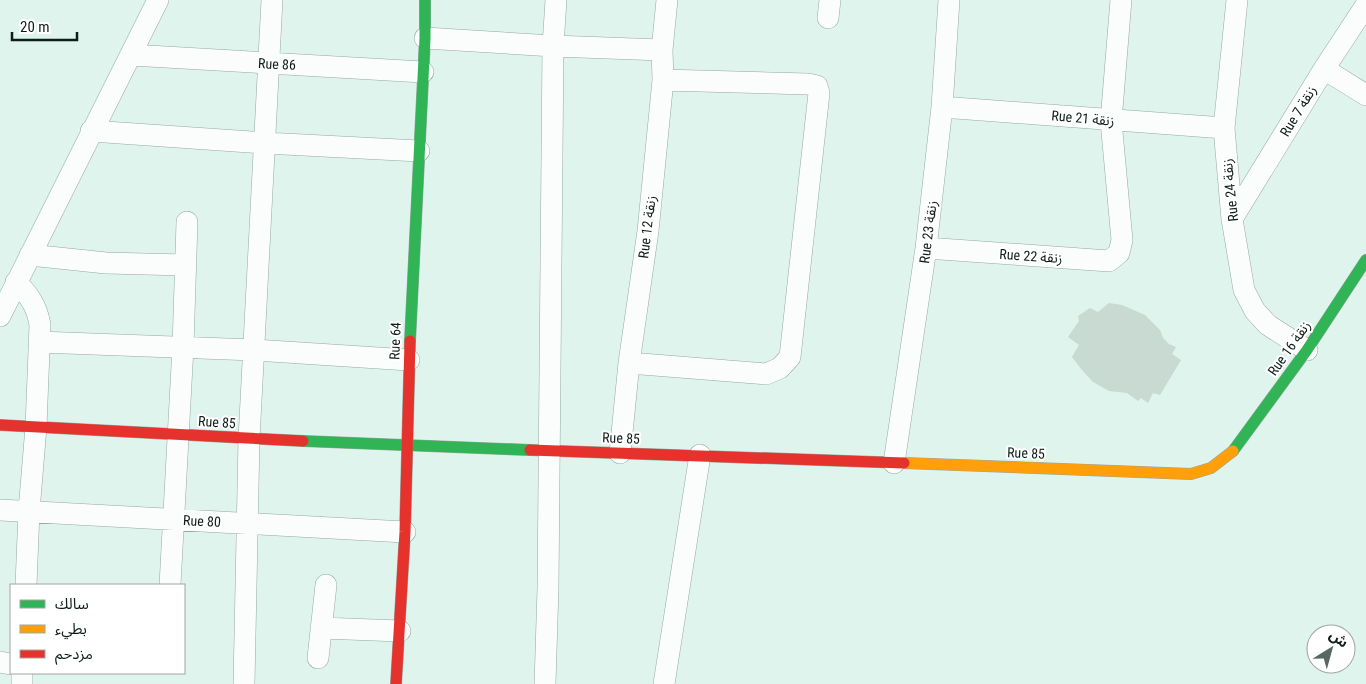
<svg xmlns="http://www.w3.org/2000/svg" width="1366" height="684" font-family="'Roboto Condensed','Noto Sans Arabic',sans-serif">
	<rect width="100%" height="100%" fill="#def4ec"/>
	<path fill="#c8dad1" d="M 1109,303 L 1122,305 L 1145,315 L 1160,330 L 1163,338 L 1169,344 L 1176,347 L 1172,354 L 1181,360 L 1160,395 L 1153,393 L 1148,403 L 1141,398 L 1138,401 L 1127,393 L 1109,391 L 1093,382 L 1082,370 L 1072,357 L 1079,345 L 1068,337 L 1079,321 L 1078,316 L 1090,308 L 1098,312 Z"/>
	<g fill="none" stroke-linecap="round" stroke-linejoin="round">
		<g stroke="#96a8a2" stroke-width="22">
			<path id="street" d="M 1237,0 L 1224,128 L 1232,219 L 1244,290 L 1255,311 L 1268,325 L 1307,350
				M 828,18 L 830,0
				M 425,38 L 553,46 L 662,50
				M 131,55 L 423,72
				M 1324,69 L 1366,95
				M 942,107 L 1224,128
				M 91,131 L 265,143 L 419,151
				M 1232,219 L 1324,69 L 1366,5
				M 926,248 L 1109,261 L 1119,253 L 1122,240 L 1111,121 L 1121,0
				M 30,255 L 106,263 L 185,265
				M 16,282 C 29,295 37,306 40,325 L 36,427 L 29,511 L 26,585
				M 0,316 L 158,0
				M 39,342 L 254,350 L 409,360
				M 629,363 L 766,374 L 780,368 L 790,357 L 819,93 L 817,86 L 808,84 L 663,80
				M 620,453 L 629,363 L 648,231 L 663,80 L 662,50 L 667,0
				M 894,463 L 926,248 L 942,107 L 949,0
				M 0,510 L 405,532
				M 170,585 L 183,347 L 187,222
				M 321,628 L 400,631
				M 318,658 L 326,585
				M 0,662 L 11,664
				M 22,684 L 22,673
				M 244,684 L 249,439 L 272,0
				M 545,684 L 548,588 L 553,46 L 556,0
				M 664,684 L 700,455"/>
		</g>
		<g stroke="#96a8a2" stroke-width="12">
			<path id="fast" d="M 410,341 L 425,38 L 425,0
				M 303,441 L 530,450
				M 1233,451 L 1307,350 L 1366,260"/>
		</g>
		<g stroke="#96a8a2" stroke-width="12">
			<path id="slow" d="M 904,463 L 1191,474 L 1211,468 L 1233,451"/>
		</g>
		<g stroke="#96a8a2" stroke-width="12">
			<path id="jam" d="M 0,425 L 303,441
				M 530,450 L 904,463
				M 396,684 L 405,532 L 410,341"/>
		</g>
		<use href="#street" stroke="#fafdfc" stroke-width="21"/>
		<use href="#fast" stroke="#30b455" stroke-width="11"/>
		<use href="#slow" stroke="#ff9f0a" stroke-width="11"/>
		<use href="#jam" stroke="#e5322d" stroke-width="11"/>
	</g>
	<g text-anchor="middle" stroke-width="4" stroke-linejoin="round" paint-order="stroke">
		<g font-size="14" fill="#0f1d19" stroke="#fff">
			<text transform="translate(277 64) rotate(3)" y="5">Rue 86</text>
			<text transform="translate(1298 111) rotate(-59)" y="5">Rue 7 زنقة</text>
			<text transform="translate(1083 118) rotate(5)" y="5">Rue 21 زنقة</text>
			<text transform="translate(1230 190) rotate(-96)" y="5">Rue 24 زنقة</text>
			<text transform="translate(647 227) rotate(-83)" y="5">Rue 12 زنقة</text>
			<text transform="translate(928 232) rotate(-83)" y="5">Rue 23 زنقة</text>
			<text transform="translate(1031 256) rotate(4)" y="5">Rue 22 زنقة</text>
			<text transform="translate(395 341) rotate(-88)" y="5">Rue 64</text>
			<text transform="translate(1289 348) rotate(-55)" y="5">Rue 16 زنقة</text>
			<text transform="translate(217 422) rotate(4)" y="5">Rue 85</text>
			<text transform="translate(621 438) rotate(2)" y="5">Rue 85</text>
			<text transform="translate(1026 453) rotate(2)" y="5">Rue 85</text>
			<text transform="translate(202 521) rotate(3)" y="5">Rue 80</text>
		</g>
	</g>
	<rect x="10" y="584" width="175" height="90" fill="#ffffff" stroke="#9fa5a3"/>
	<rect x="20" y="600" width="25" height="8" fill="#30b455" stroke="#9fa5a3"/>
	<text x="55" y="609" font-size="15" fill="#0f1d19">سالك</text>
	<rect x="20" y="625" width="25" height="8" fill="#ff9f0a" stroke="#9fa5a3"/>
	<text x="55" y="634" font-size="15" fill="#0f1d19">بطيء</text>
	<rect x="20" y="650" width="25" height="8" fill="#e5322d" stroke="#9fa5a3"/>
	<text x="55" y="659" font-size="15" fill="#0f1d19">مزدحم</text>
	<g transform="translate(1331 649) rotate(37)"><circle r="24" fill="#ffffff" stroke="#9fa5a3"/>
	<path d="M0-4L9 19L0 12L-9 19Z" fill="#576863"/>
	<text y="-8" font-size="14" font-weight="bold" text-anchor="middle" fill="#0f1d19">ش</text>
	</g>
	<path d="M12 32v8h65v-8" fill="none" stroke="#0f1d19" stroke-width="2.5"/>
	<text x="20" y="32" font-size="15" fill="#0f1d19" stroke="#ffffff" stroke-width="4" paint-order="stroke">20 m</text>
</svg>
